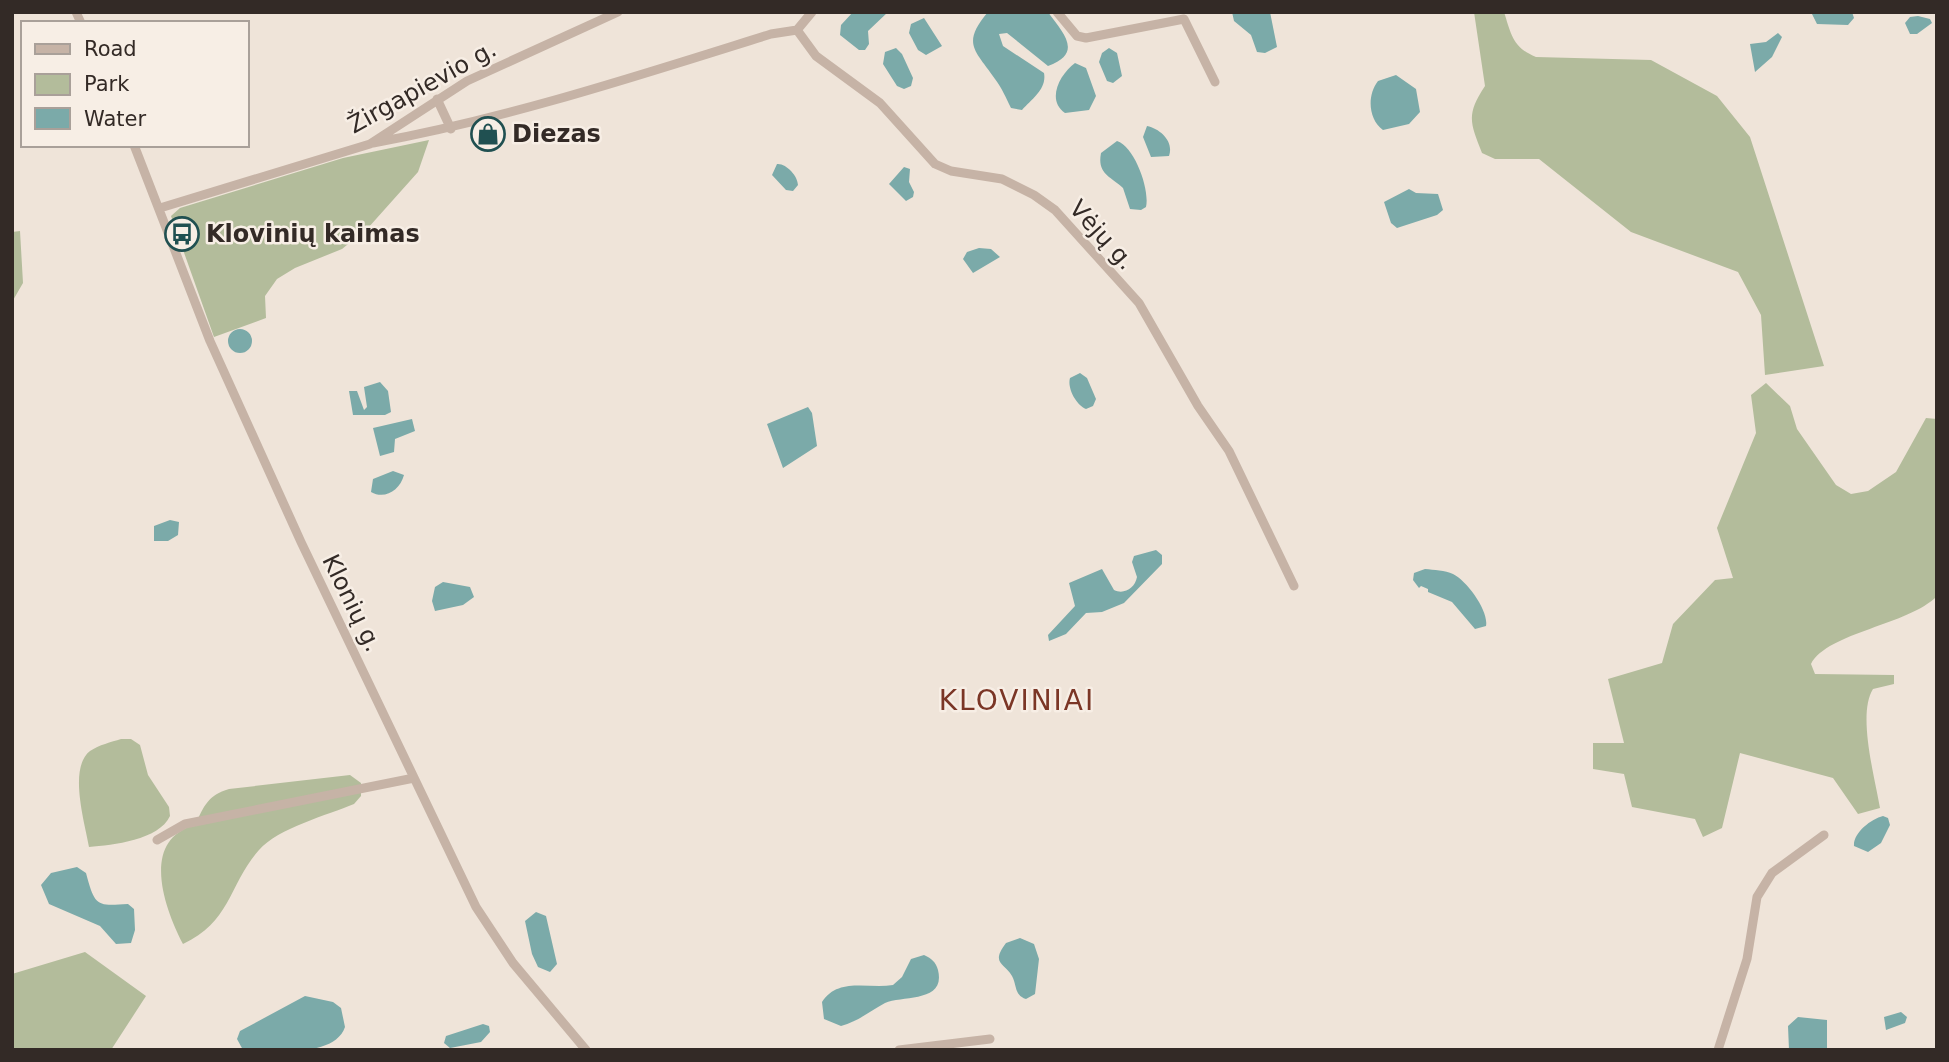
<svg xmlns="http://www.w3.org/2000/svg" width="1949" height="1062" font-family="'DejaVu Sans',sans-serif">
	<rect width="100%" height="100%" fill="#efe4d9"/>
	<path fill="#b3bc9b" d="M 1474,12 L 1504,12 C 1511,34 1513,48 1536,57 L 1651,60 L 1717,96 L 1750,137 L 1824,366 L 1765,375 L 1761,315 L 1738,272 L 1631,232 L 1539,159 L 1495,159 L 1482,153 C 1470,122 1466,115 1485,86 Z
		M 429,140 L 418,172 L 368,228 L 342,249 L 295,268 L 277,279 L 265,296 L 266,318 L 214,337 L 171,216 L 180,208 L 343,158 Z
		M 20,231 L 23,283 L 12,302 L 12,232 Z
		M 1766,383 L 1790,406 L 1797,429 L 1836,485 L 1851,494 L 1868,491 L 1896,472 L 1926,418 L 1937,419 L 1937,596 C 1909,625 1828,632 1811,664 L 1815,674 L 1894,675 L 1894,684 L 1873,689 C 1857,714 1875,778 1880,808 L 1858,814 L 1833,778 L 1740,753 L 1722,828 L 1703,837 L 1695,819 L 1632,807 L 1624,774 L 1593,769 L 1593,743 L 1624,743 L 1608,679 L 1662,663 L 1673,624 L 1715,580 L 1733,578 L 1717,528 L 1756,433 L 1751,395 Z
		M 121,739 L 131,739 L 140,745 L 148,775 L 169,807 L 170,816 C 159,840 113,845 89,847 C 85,823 68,768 90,751 C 99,745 111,742 121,739 Z
		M 350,775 L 361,783 L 361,796 L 354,804 C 328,815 278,828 259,850 C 229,884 231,922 183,944 C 164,907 140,840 195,825 C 204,806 208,795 229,789 Z
		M 85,952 L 146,996 L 111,1050 L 12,1050 L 12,974 Z"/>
	<path fill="#7baaa9" d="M 853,12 L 888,12 L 868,31 L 869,44 L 865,50 L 859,50 L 840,35 L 841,25 Z
		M 988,12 L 1048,12 C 1063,33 1084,53 1048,66 L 1007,33 L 999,34 L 1003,46 L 1044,73 C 1047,89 1032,99 1022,110 L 1011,108 C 1006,98 1002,88 995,79 C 975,50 961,44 988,12 Z
		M 1232,12 L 1270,12 L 1277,47 L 1265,53 L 1257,52 L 1251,35 L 1234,21 Z
		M 1811,12 L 1852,12 L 1854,18 L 1848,25 L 1817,24 Z
		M 1918,16 L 1930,19 L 1932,23 L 1917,34 L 1910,34 L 1905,23 L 1910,17 Z
		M 924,18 L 942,46 L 926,55 L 918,50 L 909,33 L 911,24 Z
		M 1778,33 L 1782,37 L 1772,57 L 1755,72 L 1750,44 L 1766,42 Z
		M 896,48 L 902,54 L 913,78 L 911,86 L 904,89 L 897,86 L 883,64 L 885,52 Z
		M 1109,48 L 1117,53 L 1122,76 L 1113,83 L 1107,81 L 1099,62 L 1102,53 Z
		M 1075,63 L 1086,68 L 1096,96 L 1089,110 L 1065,113 C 1046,100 1060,74 1075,63 Z
		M 1396,75 L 1416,89 L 1420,112 L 1409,124 L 1383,130 C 1368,119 1367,95 1378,81 Z
		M 1147,126 C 1161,129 1174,142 1169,156 L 1151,157 L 1143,137 Z
		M 1117,141 C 1135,147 1150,190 1146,207 L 1141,210 L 1130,209 L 1123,188 C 1110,176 1097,174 1101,153 Z
		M 777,164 C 786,163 798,176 798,185 L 793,191 L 786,190 L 772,175 Z
		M 904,167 L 910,169 L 909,182 L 914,192 L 913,197 L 906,201 L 889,184 Z
		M 1409,189 L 1416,193 L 1438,194 L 1443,210 L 1437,215 L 1397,228 L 1391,223 L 1384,202 Z
		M 979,248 L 991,249 L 1000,257 L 973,273 L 963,259 L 967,252 Z
		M228 341a12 12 0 1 1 24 0a12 12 0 1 1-24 0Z
		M 1080,373 L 1087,378 L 1096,399 L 1093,406 L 1086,409 C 1076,405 1067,388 1070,378 Z
		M 380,382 L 388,391 L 391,412 L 385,415 L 353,415 L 349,391 L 357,391 L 364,410 L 367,407 L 364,387 Z
		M 808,407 L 812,413 L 817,446 L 783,468 L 767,424 Z
		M 412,419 L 415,431 L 395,439 L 394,452 L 380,456 L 373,428 Z
		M 393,471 L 404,475 C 400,490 385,500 371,492 L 373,479 Z
		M 170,520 L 179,522 L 178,535 L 168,541 L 154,541 L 154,526 Z
		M 1156,550 L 1162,555 L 1162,564 L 1124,603 L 1102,612 L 1086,613 L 1066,634 L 1049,641 L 1048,635 L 1075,606 L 1069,583 L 1102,569 L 1114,590 C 1124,595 1135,588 1137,577 L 1132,562 L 1134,556 Z
		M 1425,569 C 1434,570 1445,570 1453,574 C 1467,581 1489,611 1486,626 L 1475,629 L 1452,602 L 1428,592 L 1428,589 L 1421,586 L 1419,588 L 1413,580 L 1414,573 Z
		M 443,582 L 470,587 L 474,597 L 463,605 L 435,611 L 432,601 L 435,587 Z
		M 1883,816 L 1888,818 L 1890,825 L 1881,843 L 1868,852 L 1854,846 C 1853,833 1871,819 1883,816 Z
		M 77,867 L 86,873 C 95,907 97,906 128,904 L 134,909 L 135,930 L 131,943 L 116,944 L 100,926 L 49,904 L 41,885 L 51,873 Z
		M 536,912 L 546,916 L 557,964 L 550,972 L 538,967 L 532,954 L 525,921 Z
		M 1020,938 L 1034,944 L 1039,959 L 1035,994 L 1026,999 C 1014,995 1017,985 1012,976 C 1005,963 990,964 1006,943 Z
		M 924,955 C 931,958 936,962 938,970 C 946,1003 903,995 885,1003 C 870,1011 859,1021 841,1026 L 824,1019 L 822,1002 C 838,977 868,989 893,985 L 902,977 L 911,959 Z
		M 305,996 L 333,1002 L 341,1008 L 345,1027 C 334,1059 270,1050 243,1050 L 237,1039 L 240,1031 Z
		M 1901,1012 L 1907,1017 L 1905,1023 L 1886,1030 L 1884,1017 Z
		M 1798,1017 L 1827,1020 L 1827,1050 L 1789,1050 L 1788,1026 Z
		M 483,1024 L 489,1026 L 490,1032 L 481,1042 L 450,1048 L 444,1043 L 446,1036 Z"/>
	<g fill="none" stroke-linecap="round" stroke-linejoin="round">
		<path stroke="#c6b3a6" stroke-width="9" d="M 76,12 L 81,23
			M 1057,12 L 1077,36 L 1086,38 L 1184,19 L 1215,82
			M 797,30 L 816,56 L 880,103 L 935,164 L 951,171 L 1002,179 L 1034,195 L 1055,210 L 1139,303 L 1198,406 L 1229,451 L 1294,586
			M 797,30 L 812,12
			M 437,99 L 451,129
			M 373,143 C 509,118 640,75 771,34 L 797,30
			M 134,145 L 210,341 L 301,542 L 476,907 L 513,963 L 586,1050
			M 160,208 L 370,144 L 467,81 L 618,12
			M 157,840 L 185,824 L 414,778
			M 899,1050 L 990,1039
			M 1718,1050 L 1747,959 L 1757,897 L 1772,873 L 1824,835"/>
	</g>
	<defs>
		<g id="shop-ring" transform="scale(1.75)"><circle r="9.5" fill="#f7eee5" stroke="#205051" stroke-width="1.5"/><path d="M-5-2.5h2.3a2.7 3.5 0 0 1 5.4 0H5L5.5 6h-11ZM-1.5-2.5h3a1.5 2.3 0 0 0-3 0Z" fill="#205051"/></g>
		<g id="bus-ring" transform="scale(1.75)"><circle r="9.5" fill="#f7eee5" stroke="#205051" stroke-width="1.5"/><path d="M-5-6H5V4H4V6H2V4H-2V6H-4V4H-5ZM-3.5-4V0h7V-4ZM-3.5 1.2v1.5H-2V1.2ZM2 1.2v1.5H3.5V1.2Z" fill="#205051"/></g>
	</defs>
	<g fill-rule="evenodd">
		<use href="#shop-ring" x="488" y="134"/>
		<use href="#bus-ring" x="182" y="234"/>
	</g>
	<g text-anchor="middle" stroke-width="5" stroke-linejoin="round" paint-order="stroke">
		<g font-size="24" fill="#332a26" stroke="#f7eee5">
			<text transform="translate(422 87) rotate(-29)" y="8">Žirgapievio g.</text>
			<text transform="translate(1102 235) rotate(48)" y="8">Vėjų g.</text>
			<text transform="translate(352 603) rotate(64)" y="8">Klonių g.</text>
		</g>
		<g font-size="24" font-weight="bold" fill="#332a26" stroke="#f7eee5" text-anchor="start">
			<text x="512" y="142">Diezas</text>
			<text x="206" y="242">Klovinių kaimas</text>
		</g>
		<g font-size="28" letter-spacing="2" fill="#7b3626" stroke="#f7eee5">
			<text x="1017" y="710">KLOVINIAI</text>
		</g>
	</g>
	<rect width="1949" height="1062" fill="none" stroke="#332a26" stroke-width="28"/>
	<rect x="21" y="21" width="228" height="126" fill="#f7eee5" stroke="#a9a099" stroke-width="2"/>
	<rect x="35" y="44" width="35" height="10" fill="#c6b3a6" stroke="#a9a099" stroke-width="2"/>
	<text x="84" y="56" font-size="21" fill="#332a26">Road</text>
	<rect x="35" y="74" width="35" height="21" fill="#b3bc9b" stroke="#a9a099" stroke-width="2"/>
	<text x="84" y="91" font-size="21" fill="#332a26">Park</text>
	<rect x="35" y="108" width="35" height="21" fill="#7baaa9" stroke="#a9a099" stroke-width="2"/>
	<text x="84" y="126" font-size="21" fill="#332a26">Water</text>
</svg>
